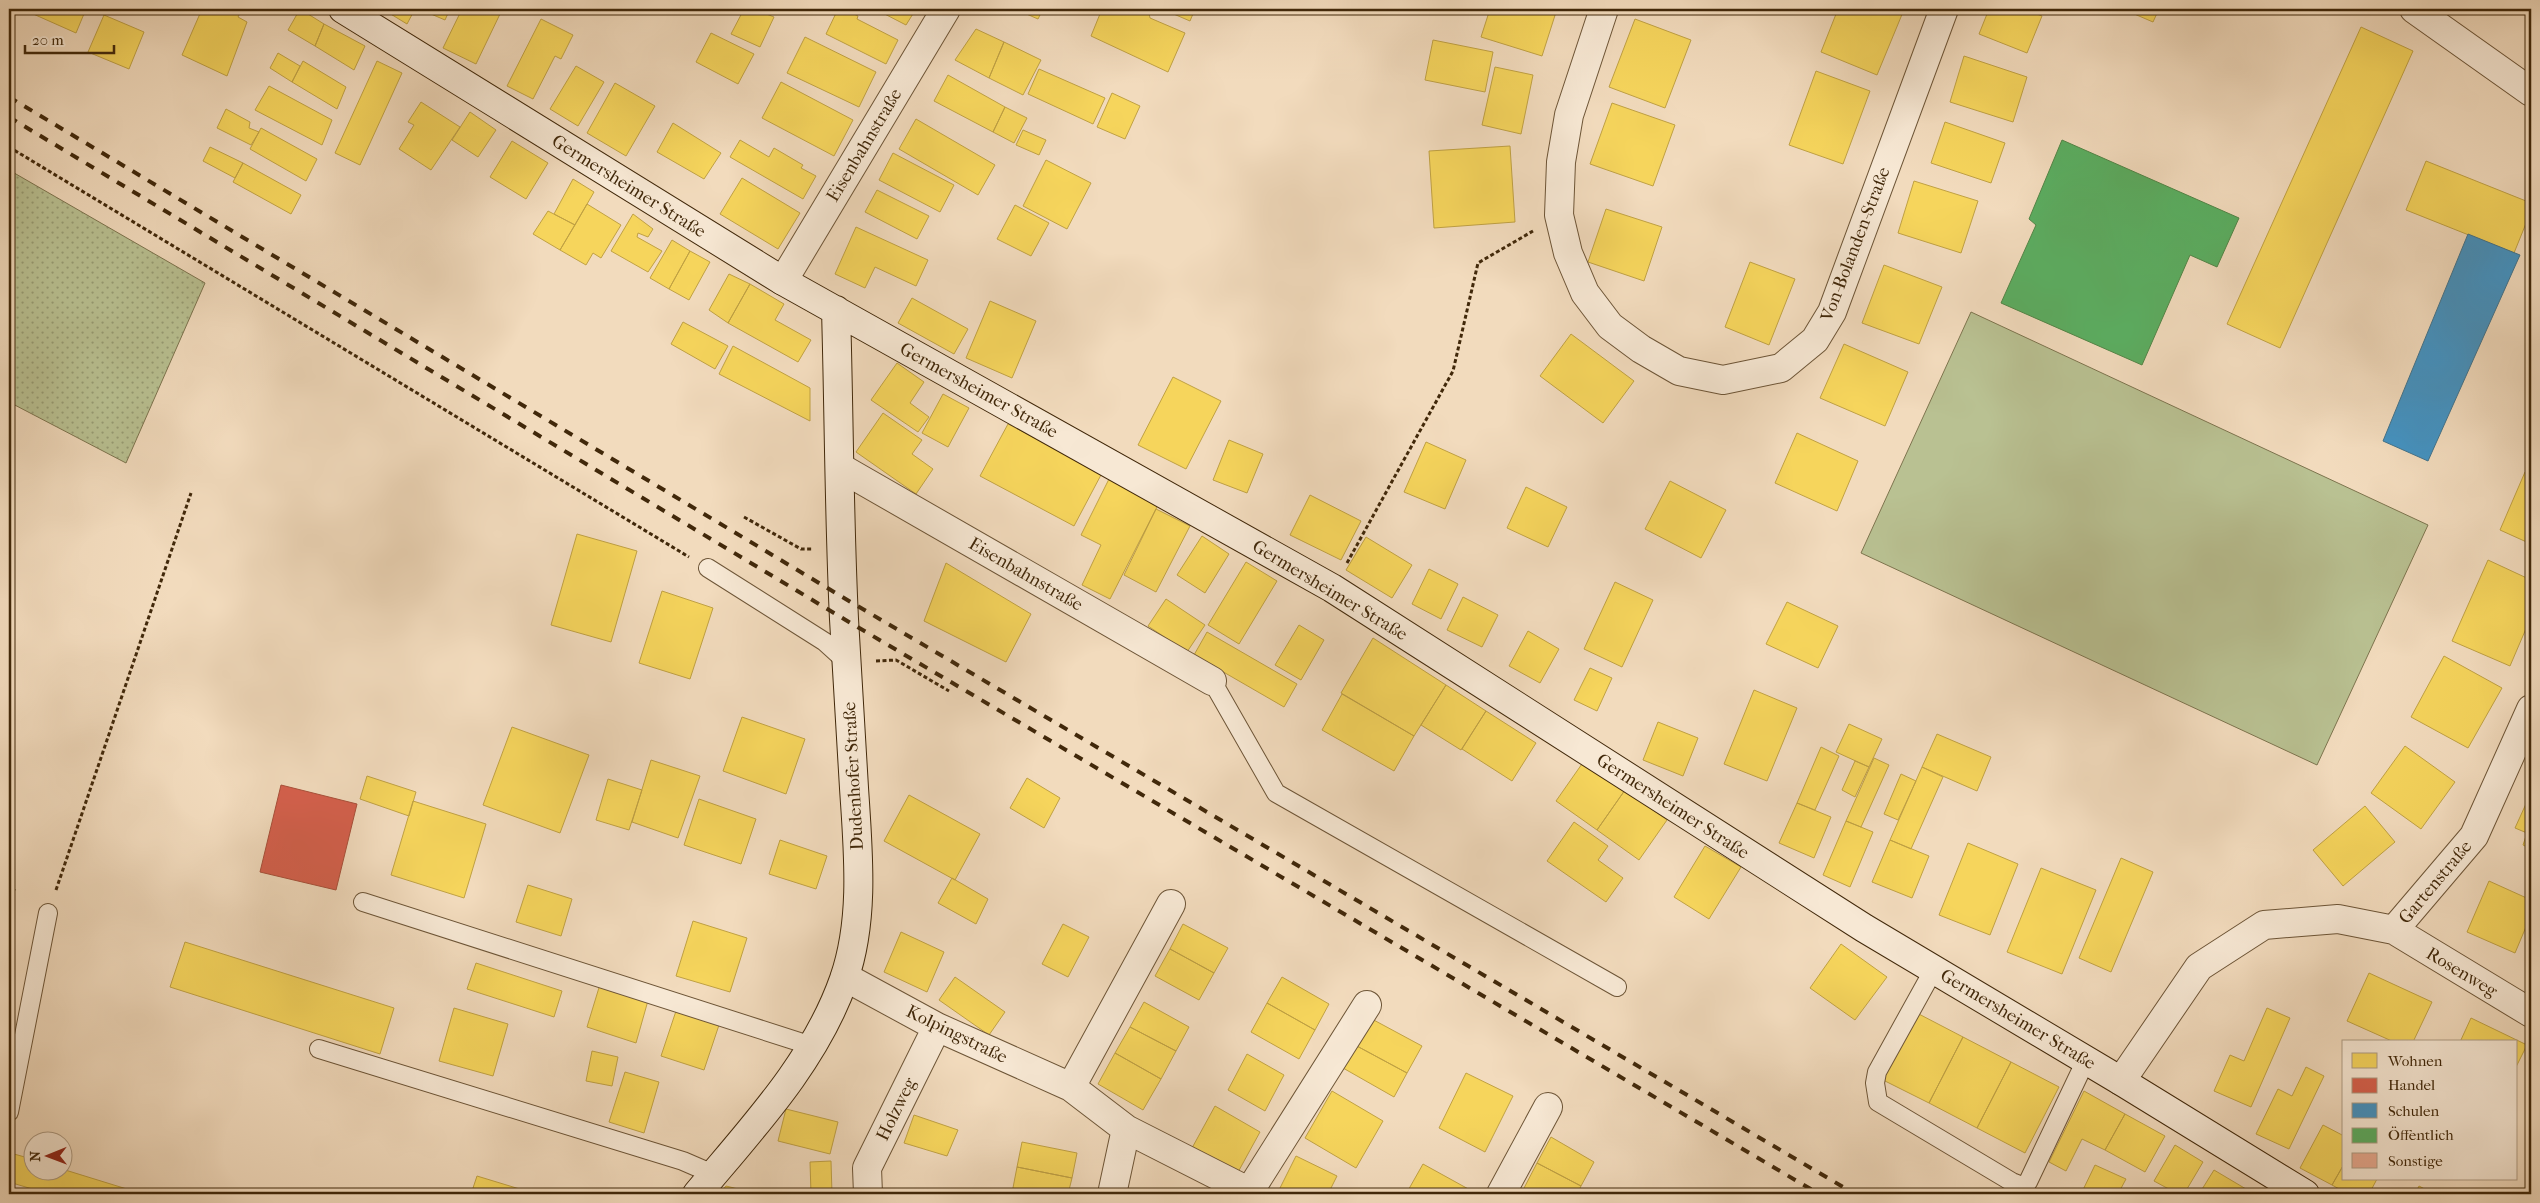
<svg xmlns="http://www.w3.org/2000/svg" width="2540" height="1203" font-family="'IM FELL French Canon',serif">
	<defs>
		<pattern id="garden-dots" width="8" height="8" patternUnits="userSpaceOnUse" patternTransform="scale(1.25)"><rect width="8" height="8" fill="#b9c192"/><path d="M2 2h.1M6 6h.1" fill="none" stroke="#989d75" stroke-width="1.8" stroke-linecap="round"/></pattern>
	</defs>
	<rect width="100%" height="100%" fill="#f2dbbd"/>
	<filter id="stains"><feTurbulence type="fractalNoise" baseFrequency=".004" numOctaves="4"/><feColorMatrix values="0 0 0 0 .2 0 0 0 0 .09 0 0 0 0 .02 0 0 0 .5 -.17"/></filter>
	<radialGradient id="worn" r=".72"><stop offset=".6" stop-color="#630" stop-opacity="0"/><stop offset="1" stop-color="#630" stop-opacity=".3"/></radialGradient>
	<path fill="url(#garden-dots)" stroke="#7d744e" d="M 9,170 L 205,283 L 126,463 L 9,402 Z"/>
	<path fill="#b9c192" stroke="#7d744e" d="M 1971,312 L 2428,525 L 2317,765 L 1861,553 Z"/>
	<path fill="#f6d55c" stroke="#c0a143" d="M 33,9 L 86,9 L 76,33 L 31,13 Z
		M 202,9 L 242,9 L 238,17 L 247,22 L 227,76 L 182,55 Z
		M 300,9 L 324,24 L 315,46 L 288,30 Z
		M 391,9 L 415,9 L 407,24 L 389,13 Z
		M 425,9 L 450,9 L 445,20 L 424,11 Z
		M 462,9 L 490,9 L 500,14 L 476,64 L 443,48 Z
		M 744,9 L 754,9 L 774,17 L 760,47 L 731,34 Z
		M 838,9 L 844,9 L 858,16 L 857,19 L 898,40 L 886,64 L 826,34 Z
		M 875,9 L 916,9 L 906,25 Z
		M 1015,9 L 1043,9 L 1038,19 Z
		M 1102,9 L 1148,9 L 1150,18 L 1185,33 L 1168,72 L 1091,36 Z
		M 1162,9 L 1195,9 L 1190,21 Z
		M 1490,9 L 1557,9 L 1542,56 L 1481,37 Z
		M 1675,9 L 1695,9 L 1693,14 Z
		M 1838,9 L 1895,9 L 1903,12 L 1877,75 L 1821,52 Z
		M 1989,9 L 2024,9 L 2042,16 L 2027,53 L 1979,34 Z
		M 2133,9 L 2159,9 L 2153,22 L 2132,13 Z
		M 2517,9 L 2531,9 L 2531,19 Z
		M 104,15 L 144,32 L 129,69 L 88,52 Z
		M 541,19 L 573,35 L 561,59 L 555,56 L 533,99 L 507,86 Z
		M 1635,19 L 1691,40 L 1665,108 L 1609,87 Z
		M 324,24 L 365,46 L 354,70 L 315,46 Z
		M 2361,27 L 2413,51 L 2280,348 L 2227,324 Z
		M 976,29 L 1004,42 L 989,78 L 955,60 Z
		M 711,33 L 754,54 L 738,84 L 696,62 Z
		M 805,37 L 876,72 L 859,107 L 787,73 Z
		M 1433,40 L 1493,52 L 1485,92 L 1425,80 Z
		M 1004,42 L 1041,60 L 1023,95 L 989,78 Z
		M 278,53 L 300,66 L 292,82 L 270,68 Z
		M 1964,56 L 2027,77 L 2013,122 L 1950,102 Z
		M 303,61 L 346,87 L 337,109 L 292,82 Z
		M 377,61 L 402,73 L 360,165 L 335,153 Z
		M 576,66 L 604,82 L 578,126 L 550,109 Z
		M 1495,67 L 1533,75 L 1521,134 L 1482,125 Z
		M 1039,69 L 1105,98 L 1093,124 L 1028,94 Z
		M 1816,71 L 1870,91 L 1843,164 L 1789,145 Z
		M 948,75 L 1005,107 L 993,132 L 934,101 Z
		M 781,82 L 853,120 L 834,156 L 762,118 Z
		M 615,83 L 655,106 L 626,156 L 587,133 Z
		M 269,86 L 332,120 L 322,145 L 255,110 Z
		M 1112,93 L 1140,106 L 1125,139 L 1097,127 Z
		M 421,102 L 460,127 L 431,170 L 399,149 L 414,125 L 408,122 Z
		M 1612,103 L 1675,125 L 1653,186 L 1590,164 Z
		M 1005,107 L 1027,118 L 1014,143 L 993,132 Z
		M 226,109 L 250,122 L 249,128 L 259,132 L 251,145 L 217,128 Z
		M 470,112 L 496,130 L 478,157 L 452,140 Z
		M 916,119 L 995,165 L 978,195 L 899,149 Z
		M 1945,122 L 2005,143 L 1991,183 L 1931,163 Z
		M 673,123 L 721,153 L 704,179 L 657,152 Z
		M 261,128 L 317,159 L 306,181 L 250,149 Z
		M 1023,130 L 1046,140 L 1039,155 L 1016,145 Z
		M 740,140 L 769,157 L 774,148 L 803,165 L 801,168 L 816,176 L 803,199 L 730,157 Z
		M 512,141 L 548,163 L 526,199 L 490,177 Z
		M 1510,146 L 1515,222 L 1434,228 L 1429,151 Z
		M 210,147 L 243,163 L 235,178 L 203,161 Z
		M 893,153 L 954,185 L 940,212 L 879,180 Z
		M 1046,160 L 1091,183 L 1067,229 L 1023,206 Z
		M 2426,161 L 2531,203 L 2531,211 L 2514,253 L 2406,210 Z
		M 243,163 L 301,195 L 291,214 L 233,182 Z
		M 742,178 L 800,213 L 778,249 L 720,214 Z
		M 573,179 L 594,192 L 575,225 L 554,214 Z
		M 1914,181 L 1978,201 L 1961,253 L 1898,233 Z
		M 877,190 L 929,216 L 917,239 L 865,212 Z
		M 587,204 L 621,225 L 601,258 L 593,253 L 586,265 L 560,250 Z
		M 1015,205 L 1049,223 L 1031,256 L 997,239 Z
		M 1606,209 L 1662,227 L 1644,281 L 1588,262 Z
		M 548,211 L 575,225 L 560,250 L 533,234 Z
		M 633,214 L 653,229 L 648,237 L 638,233 L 637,237 L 662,251 L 648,272 L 611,251 Z
		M 856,227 L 928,260 L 916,286 L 875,267 L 865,288 L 835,274 Z
		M 672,240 L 690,251 L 669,289 L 650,278 Z
		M 690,251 L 710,262 L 689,300 L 669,289 Z
		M 1750,262 L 1795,279 L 1769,345 L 1725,327 Z
		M 1884,265 L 1942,287 L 1919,344 L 1862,323 Z
		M 729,274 L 750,284 L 728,323 L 709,310 Z
		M 750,284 L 784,304 L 775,320 L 811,340 L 798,362 L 728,323 Z
		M 912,298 L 968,329 L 954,354 L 898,323 Z
		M 990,301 L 1036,321 L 1012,378 L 966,358 Z
		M 683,322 L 728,346 L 715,369 L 671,344 Z
		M 1571,334 L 1634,381 L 1603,423 L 1540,376 Z
		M 1844,344 L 1908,372 L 1885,426 L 1820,398 Z
		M 733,346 L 810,388 L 810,421 L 719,374 Z
		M 897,363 L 924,382 L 910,403 L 929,417 L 918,432 L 871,400 Z
		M 1173,377 L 1221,401 L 1186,469 L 1138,445 Z
		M 943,394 L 969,408 L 948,447 L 922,433 Z
		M 883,413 L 922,440 L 912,454 L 933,469 L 916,494 L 856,452 Z
		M 1008,424 L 1102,473 L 1074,526 L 980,476 Z
		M 1797,433 L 1858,461 L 1837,511 L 1775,483 Z
		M 1229,440 L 1263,454 L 1247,493 L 1213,480 Z
		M 1426,442 L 1466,460 L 1445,509 L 1404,492 Z
		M 2525,472 L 2531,474 L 2531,544 L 2500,530 Z
		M 1109,479 L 1158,505 L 1110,599 L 1082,585 L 1101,545 L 1081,535 Z
		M 1670,481 L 1726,510 L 1701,558 L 1645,529 Z
		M 1526,487 L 1567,507 L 1548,547 L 1507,528 Z
		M 1310,495 L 1361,521 L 1341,560 L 1290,535 Z
		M 1156,509 L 1190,526 L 1156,592 L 1124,575 Z
		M 577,534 L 637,551 L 611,642 L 551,625 Z
		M 1202,536 L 1229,554 L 1205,593 L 1177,575 Z
		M 1366,537 L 1412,565 L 1392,598 L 1346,570 Z
		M 2488,560 L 2531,580 L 2531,617 L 2510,666 L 2452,641 Z
		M 1246,562 L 1277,581 L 1239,644 L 1208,625 Z
		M 946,563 L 1031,614 L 1006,662 L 924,621 Z
		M 1429,569 L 1458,584 L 1441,619 L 1412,604 Z
		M 1615,582 L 1653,600 L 1622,667 L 1584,649 Z
		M 662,591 L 713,608 L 690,679 L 639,663 Z
		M 1463,597 L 1498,615 L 1482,647 L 1447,630 Z
		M 1166,599 L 1205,625 L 1187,652 L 1148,626 Z
		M 1787,602 L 1838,626 L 1818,668 L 1766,644 Z
		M 1299,625 L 1324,640 L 1301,680 L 1275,665 Z
		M 1528,631 L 1559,649 L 1540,683 L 1509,666 Z
		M 1207,632 L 1297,684 L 1284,707 L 1194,655 Z
		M 1373,638 L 1446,685 L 1414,736 L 1341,693 Z
		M 2444,656 L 2502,688 L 2468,748 L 2411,717 Z
		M 1590,668 L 1612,678 L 1597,711 L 1574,700 Z
		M 1446,685 L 1486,711 L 1461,750 L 1421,725 Z
		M 1754,690 L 1797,708 L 1767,781 L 1724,764 Z
		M 1342,694 L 1414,736 L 1394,771 L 1322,730 Z
		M 1486,711 L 1536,743 L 1512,781 L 1462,749 Z
		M 742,717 L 805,739 L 786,794 L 723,771 Z
		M 1658,722 L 1698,738 L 1683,776 L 1643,760 Z
		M 1849,724 L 1882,739 L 1869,767 L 1836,752 Z
		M 512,727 L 589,755 L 560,833 L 483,805 Z
		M 1937,734 L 1991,757 L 1977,791 L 1922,767 Z
		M 2405,746 L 2455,782 L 2421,829 L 2371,793 Z
		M 1821,747 L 1839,756 L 1815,810 L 1797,803 Z
		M 1874,758 L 1889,765 L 1861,827 L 1846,821 Z
		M 651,760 L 700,776 L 678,838 L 632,822 Z
		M 1584,761 L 1625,790 L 1597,830 L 1556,801 Z
		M 1855,761 L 1869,767 L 1855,797 L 1842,790 Z
		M 1922,767 L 1943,777 L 1911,849 L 1890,840 Z
		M 1901,774 L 1916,781 L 1898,820 L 1884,814 Z
		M 367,776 L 416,792 L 409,816 L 360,799 Z
		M 1027,778 L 1060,798 L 1044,828 L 1010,808 Z
		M 608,779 L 642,790 L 629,830 L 596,820 Z
		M 1625,790 L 1667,820 L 1639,860 L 1597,830 Z
		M 909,795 L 980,834 L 955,880 L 884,841 Z
		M 2530,795 L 2531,795 L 2531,849 L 2523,845 L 2527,833 L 2515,828 Z
		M 699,799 L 756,819 L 741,864 L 684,845 Z
		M 413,801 L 486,824 L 464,898 L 391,875 Z
		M 1797,803 L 1831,817 L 1814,858 L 1779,843 Z
		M 2365,806 L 2395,842 L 2343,886 L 2313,850 Z
		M 1846,821 L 1873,832 L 1850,887 L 1823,875 Z
		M 1574,822 L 1608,846 L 1598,860 L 1623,878 L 1606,902 L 1547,861 Z
		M 780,840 L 827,856 L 816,889 L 769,874 Z
		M 1890,840 L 1929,856 L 1912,898 L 1872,882 Z
		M 1968,843 L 2018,864 L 1990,935 L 1939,915 Z
		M 1705,846 L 1741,867 L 1709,919 L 1674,897 Z
		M 2121,858 L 2153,872 L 2111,972 L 2079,958 Z
		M 2041,868 L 2096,890 L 2062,974 L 2007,952 Z
		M 952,878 L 988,899 L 976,924 L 938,903 Z
		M 2489,881 L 2531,900 L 2531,915 L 2515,953 L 2467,932 Z
		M 528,885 L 572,899 L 561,936 L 516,922 Z
		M 693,921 L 747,938 L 730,992 L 676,976 Z
		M 1063,924 L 1089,937 L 1068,977 L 1042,964 Z
		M 1183,924 L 1228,948 L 1214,973 L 1170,949 Z
		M 901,932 L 944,952 L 927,992 L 884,972 Z
		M 185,942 L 394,1008 L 380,1054 L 170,987 Z
		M 1841,944 L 1887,977 L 1855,1020 L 1810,988 Z
		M 1170,949 L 1214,973 L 1199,1000 L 1155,976 Z
		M 476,963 L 562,991 L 554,1017 L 467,989 Z
		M 2369,973 L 2432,1002 L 2413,1042 L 2394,1042 L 2347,1021 Z
		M 955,977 L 1005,1012 L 989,1035 L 939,1000 Z
		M 1282,977 L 1329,1004 L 1315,1030 L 1267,1003 Z
		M 601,981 L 649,997 L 636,1043 L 587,1027 Z
		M 1144,1002 L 1189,1027 L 1176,1051 L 1130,1027 Z
		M 1267,1003 L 1315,1030 L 1299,1059 L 1251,1032 Z
		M 454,1008 L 508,1024 L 493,1076 L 439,1061 Z
		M 677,1008 L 720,1022 L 704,1070 L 661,1056 Z
		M 2267,1008 L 2290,1018 L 2251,1107 L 2214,1091 L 2230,1055 L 2244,1061 Z
		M 1915,1012 L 1963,1037 L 1929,1103 L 1881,1079 Z
		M 1370,1018 L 1422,1046 L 1407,1073 L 1355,1045 Z
		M 2471,1018 L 2527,1045 L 2516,1067 L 2516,1042 L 2460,1042 Z
		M 1130,1027 L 1176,1051 L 1161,1079 L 1115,1053 Z
		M 1963,1037 L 2011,1062 L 1977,1128 L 1929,1103 Z
		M 1355,1045 L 1407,1073 L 1394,1097 L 1343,1068 Z
		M 592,1051 L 618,1057 L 612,1086 L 586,1081 Z
		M 1115,1053 L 1161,1079 L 1143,1110 L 1098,1084 Z
		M 1247,1054 L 1284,1075 L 1265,1111 L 1228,1090 Z
		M 2011,1062 L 2059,1087 L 2025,1153 L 1977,1128 Z
		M 2306,1067 L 2324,1076 L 2289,1149 L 2256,1134 L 2278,1089 L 2292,1096 Z
		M 625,1072 L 659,1082 L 644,1133 L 609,1122 Z
		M 1466,1073 L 1513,1096 L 1485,1152 L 1439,1128 Z
		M 1332,1091 L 1383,1121 L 1356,1168 L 1305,1138 Z
		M 2084,1091 L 2125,1114 L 2105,1150 L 2082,1139 L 2066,1171 L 2049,1162 Z
		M 1215,1106 L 1260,1132 L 1237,1174 L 1192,1148 Z
		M 786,1109 L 838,1122 L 830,1154 L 778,1141 Z
		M 2125,1114 L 2165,1136 L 2145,1172 L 2105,1150 Z
		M 914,1115 L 958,1130 L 947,1156 L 904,1143 Z
		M 2323,1125 L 2344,1136 L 2344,1164 L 2332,1185 L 2300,1168 Z
		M 1551,1137 L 1594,1162 L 1581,1186 L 1537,1163 Z
		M 1022,1142 L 1077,1153 L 1072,1178 L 1017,1167 Z
		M 2175,1145 L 2203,1162 L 2184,1194 L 2178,1194 L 2154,1181 Z
		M 14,1154 L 32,1159 L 32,1170 L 62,1169 L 143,1194 L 49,1194 L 9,1182 L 9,1170 Z
		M 1296,1156 L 1337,1176 L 1328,1194 L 1278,1192 Z
		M 831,1161 L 832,1194 L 811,1194 L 810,1162 Z
		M 1537,1163 L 1581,1186 L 1577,1194 L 1527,1194 L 1522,1192 Z
		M 1423,1164 L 1472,1191 L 1470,1194 L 1406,1194 Z
		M 2344,1164 L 2344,1179 L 2377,1179 L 2369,1194 L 2348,1194 L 2332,1185 Z
		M 2095,1165 L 2126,1179 L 2118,1194 L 2081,1194 Z
		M 1017,1167 L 1072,1178 L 1068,1194 L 1012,1193 Z
		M 2214,1170 L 2246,1189 L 2243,1194 L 2199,1194 Z
		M 477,1176 L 536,1194 L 471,1194 Z
		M 726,1186 L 758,1194 L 719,1194 Z
		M 2419,1186 L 2434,1194 L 2415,1194 Z"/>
	<path fill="#d6604d" stroke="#a94f39" d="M 281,785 L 357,804 L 336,890 L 260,872 Z"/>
	<path fill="#4393c3" stroke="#42738c" d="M 2468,234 L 2520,255 L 2428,461 L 2383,441 Z"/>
	<path fill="#5aae61" stroke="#528647" d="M 2062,140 L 2239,218 L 2217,267 L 2190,255 L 2142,365 L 2001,303 L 2036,225 L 2029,219 Z"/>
	<path fill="#e7a98f" stroke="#41280a" d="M 9,888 L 15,889 L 12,904 L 9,903 Z"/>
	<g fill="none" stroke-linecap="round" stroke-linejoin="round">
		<g stroke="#6d5537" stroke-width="20">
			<path id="lane" d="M 708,568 L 825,642 L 847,662
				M 1212,681 L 1276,793 L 1617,987
				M 363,902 L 812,1046
				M 1934,969 L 1877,1072 L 1875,1083 L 1878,1102 L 2012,1182 L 2022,1186 L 2028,1182 L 2086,1060
				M 319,1049 L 683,1161 L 713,1174
				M 9,1112 L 48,913"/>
		</g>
		<g stroke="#6d5537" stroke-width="30">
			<path id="street" d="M 1604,9 L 1569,115 L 1561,162 L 1559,215 L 1568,253 L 1585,293 L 1610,326 L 1641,349 L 1679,371 L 1723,380 L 1781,368 L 1815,340 L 1832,312 L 1944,9
				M 2414,9 L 2531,92
				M 783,281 L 946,9
				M 841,468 L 1212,681
				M 2394,930 L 2531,1013
				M 845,977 L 937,1027 L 1071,1087 L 1126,1129 L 1254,1194
				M 2121,1081 L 2199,967 L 2264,925 L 2338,919 L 2394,930 L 2474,836 L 2531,709
				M 1071,1087 L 1171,904
				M 1249,1192 L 1367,1005
				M 868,1194 L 867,1168 L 937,1027
				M 1112,1194 L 1126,1129
				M 1501,1194 L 1548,1107"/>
		</g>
		<g stroke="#41280a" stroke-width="30">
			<path id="secondary" d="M 343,9 L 783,281 L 1332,588 L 1864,928 L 2121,1081 L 2305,1194
				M 697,1194 C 752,1128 815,1062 844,979 C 865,919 858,850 854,788 C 851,732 847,676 844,619 C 839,516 839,413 836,310"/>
		</g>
		<path stroke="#41280a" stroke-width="3" stroke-dasharray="4 2.5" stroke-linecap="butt" d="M 9,147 L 689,557
			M 744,517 L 801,549 L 812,549
			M 1347,563 L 1453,371 L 1478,263 L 1533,231
			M 876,661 L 896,660 L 949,691
			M 56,890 L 191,493"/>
		<use href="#lane" stroke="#f7e8d4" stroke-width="18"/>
		<use href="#street" stroke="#f7e8d4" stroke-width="28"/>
		<use href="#secondary" stroke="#f7e8d4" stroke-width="28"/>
		<path stroke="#41280a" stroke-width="4" stroke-dasharray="9 9" stroke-linecap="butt" d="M 9,97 L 844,598 L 1855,1194
			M 9,117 L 844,619 L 1819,1194"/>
	</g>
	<g text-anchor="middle" stroke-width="5" stroke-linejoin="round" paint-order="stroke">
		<g font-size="18" fill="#41280a" stroke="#f7e8d4">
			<text transform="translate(864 145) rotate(-59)" y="6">Eisenbahnstraße</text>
			<text transform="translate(629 186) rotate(32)" y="6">Germersheimer Straße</text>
			<text transform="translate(1855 244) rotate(-69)" y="6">Von-Bolanden-Straße</text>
			<text transform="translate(979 390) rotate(29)" y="6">Germersheimer Straße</text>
			<text transform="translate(1026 574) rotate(30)" y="6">Eisenbahnstraße</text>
			<text transform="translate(1330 590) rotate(31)" y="6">Germersheimer Straße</text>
			<text transform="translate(853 776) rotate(-93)" y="6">Dudenhofer Straße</text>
			<text transform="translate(1673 806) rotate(33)" y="6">Germersheimer Straße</text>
			<text transform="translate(2435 882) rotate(-50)" y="6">Gartenstraße</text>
			<text transform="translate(2462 972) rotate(31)" y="6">Rosenweg</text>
			<text transform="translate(2018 1019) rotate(31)" y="6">Germersheimer Straße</text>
			<text transform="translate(957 1034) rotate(26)" y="6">Kolpingstraße</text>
			<text transform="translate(896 1109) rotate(-64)" y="6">Holzweg</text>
		</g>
	</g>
	<rect width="2540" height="1203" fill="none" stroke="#f2dbbd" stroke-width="30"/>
	<rect x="10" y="10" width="2520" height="1183" fill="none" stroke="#41280a" stroke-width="2.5"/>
	<rect x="15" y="15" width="2510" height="1173" fill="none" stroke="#41280a"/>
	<rect x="2342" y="1040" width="175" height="140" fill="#f7e8d4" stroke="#ae9b83"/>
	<rect x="2352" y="1053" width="25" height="15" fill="#f6d55c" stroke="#ae9b83"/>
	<text x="2388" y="1066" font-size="15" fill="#41280a">Wohnen</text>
	<rect x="2352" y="1078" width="25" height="15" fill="#d6604d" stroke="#ae9b83"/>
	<text x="2388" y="1090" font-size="15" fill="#41280a">Handel</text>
	<rect x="2352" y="1103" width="25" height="15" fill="#4393c3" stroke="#ae9b83"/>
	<text x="2388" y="1116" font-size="15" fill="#41280a">Schulen</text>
	<rect x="2352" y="1128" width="25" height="15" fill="#5aae61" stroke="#ae9b83"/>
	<text x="2388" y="1140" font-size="15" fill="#41280a">Öffentlich</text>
	<rect x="2352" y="1153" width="25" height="15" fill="#e7a98f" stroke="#ae9b83"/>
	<text x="2388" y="1166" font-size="15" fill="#41280a">Sonstige</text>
	<g transform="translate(48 1156) rotate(269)"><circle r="24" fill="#f7e8d4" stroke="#ae9b83"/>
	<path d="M0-4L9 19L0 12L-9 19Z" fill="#8f2418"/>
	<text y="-8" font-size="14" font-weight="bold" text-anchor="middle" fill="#41280a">N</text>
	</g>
	<path d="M25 45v8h89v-8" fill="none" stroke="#41280a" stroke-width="2.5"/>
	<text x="32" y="45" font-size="15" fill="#41280a" stroke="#f7e8d4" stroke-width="4" paint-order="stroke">20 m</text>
	<rect width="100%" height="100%" filter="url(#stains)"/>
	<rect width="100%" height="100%" fill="url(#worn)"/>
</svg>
